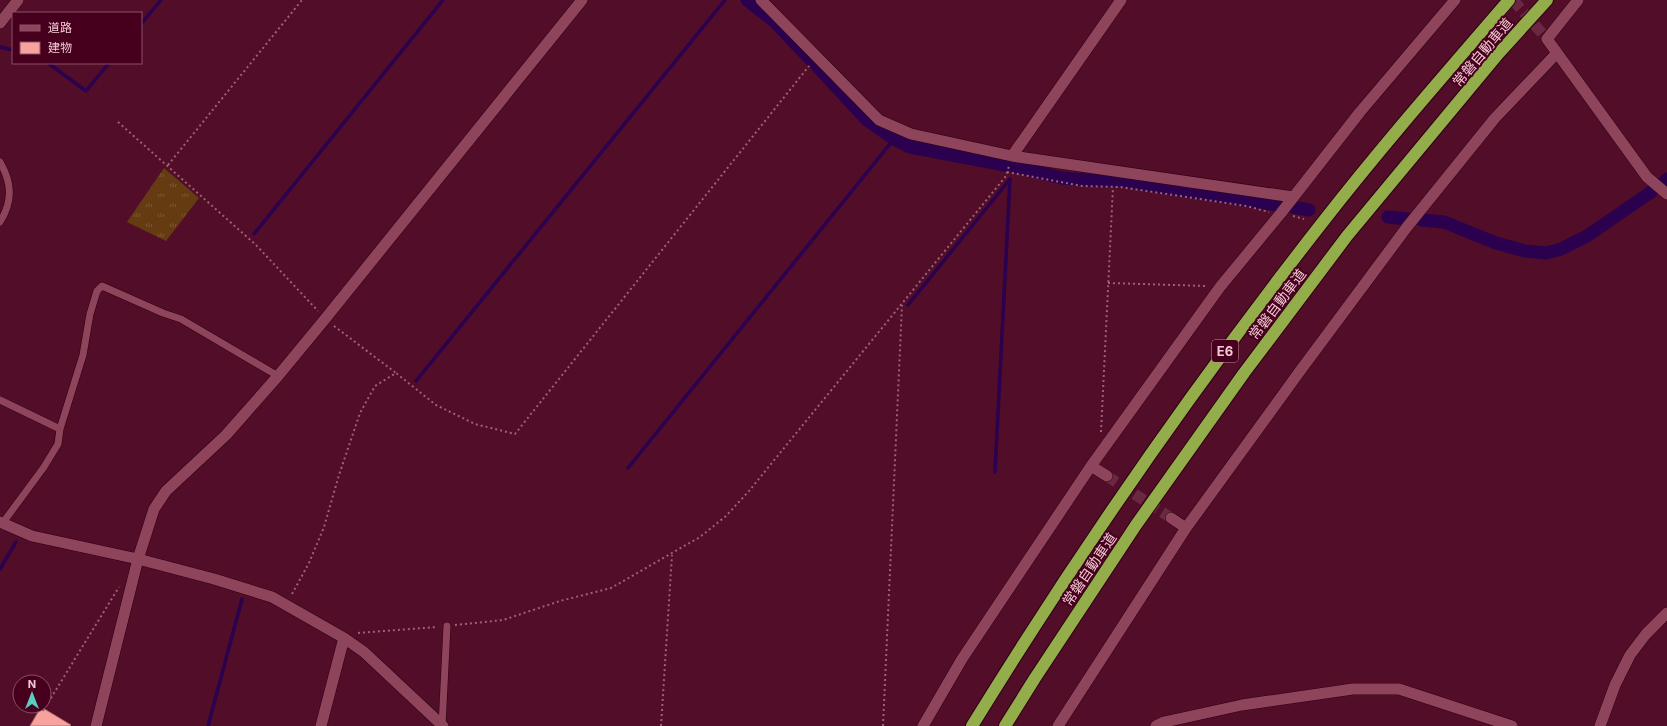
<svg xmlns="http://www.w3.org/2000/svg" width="1667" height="726" viewBox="0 0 1667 726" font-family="Inter,'Noto Sans JP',sans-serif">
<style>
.grass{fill:url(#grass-tufts)}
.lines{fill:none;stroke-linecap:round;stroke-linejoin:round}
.stream{stroke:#2b004e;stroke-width:3.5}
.canal{stroke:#2b004e;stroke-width:13}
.building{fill:#f8a29e;stroke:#ae716f}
.minor-tunnel{stroke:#6a2942;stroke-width:11;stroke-dasharray:11 5.5;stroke-linecap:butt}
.service-casing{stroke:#2f0011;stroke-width:8}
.minor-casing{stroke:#2f0011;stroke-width:12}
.motorway-casing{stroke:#2f0011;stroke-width:14}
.path{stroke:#9c6376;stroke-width:2;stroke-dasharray:2 3;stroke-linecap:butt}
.service{stroke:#8e455b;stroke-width:7}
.minor{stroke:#8e455b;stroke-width:11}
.motorway{stroke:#92ad49;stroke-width:12}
.labels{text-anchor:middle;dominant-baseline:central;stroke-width:4;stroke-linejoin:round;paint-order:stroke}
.shield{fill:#46001e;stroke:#c08d9d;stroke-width:1}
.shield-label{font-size:13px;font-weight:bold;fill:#f5c9d3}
.street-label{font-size:14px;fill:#f5c9d3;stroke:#46001e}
</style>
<defs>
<pattern id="grass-tufts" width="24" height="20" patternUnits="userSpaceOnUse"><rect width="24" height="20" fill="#653c12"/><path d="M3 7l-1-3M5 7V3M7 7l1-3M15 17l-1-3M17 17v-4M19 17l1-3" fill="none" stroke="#7c5734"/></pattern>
</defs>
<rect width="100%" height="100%" fill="#520d28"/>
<path class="grass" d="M 164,168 L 199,198 L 166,241 L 127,222 Z"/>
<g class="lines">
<path class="stream" d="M 141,24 L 161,0
M 0,47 L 13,50
M 48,63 L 86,91 L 109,63
M 254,234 L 443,0
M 908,305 L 1010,179
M 416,381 L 725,0
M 628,468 L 894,139
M 995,472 L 1010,179
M 0,569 L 16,542
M 208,726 L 242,599"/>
<path class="canal" d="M 747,0 L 775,22 L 810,59
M 817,66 L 867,120 L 894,139 L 910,147 L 1005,165
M 1013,166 L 1062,178 L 1087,180 L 1123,181 L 1277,205
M 1664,182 L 1667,179
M 1293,207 L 1309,210
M 1388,217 L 1408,219
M 1422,220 L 1444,222 L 1496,243 L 1525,251 L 1546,253 L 1561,249 L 1587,236 L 1651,192"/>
</g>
<path class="building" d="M 41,707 L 71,725 L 70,726 L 30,726 Z"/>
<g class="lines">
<path class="minor-tunnel" d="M 1513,0 L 1547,39
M 1107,476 L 1171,518"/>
<g class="service-casing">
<path id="service" d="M 0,162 C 12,183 13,201 0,222
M 0,400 L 60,429
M 2,524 L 44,467 L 58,444 L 60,429 L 83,355 L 90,314 L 97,291 L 102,286 L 163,313 L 181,319 L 278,376
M 442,726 L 447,626"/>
</g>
<g class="minor-casing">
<path id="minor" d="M 761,0 L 879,120 L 911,134 L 1012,156 L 1293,197
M 1578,0 L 1547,39 L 1647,177 L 1667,194
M 0,23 L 18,0
M 1012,156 L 1121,0
M 1091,466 L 1107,476
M 1171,518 L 1186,528
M 0,522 L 32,536 L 138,559 L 214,579 L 272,597 L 344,638 L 364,652 L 443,726
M 96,726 L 138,559 L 154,509 L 166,491 L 226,435 L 278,376 L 325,319 L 582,0
M 321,726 L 344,638
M 923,726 L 962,659 L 1091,466 L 1220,287 L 1281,213 L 1360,112 L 1455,0
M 1058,726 L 1186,528 L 1300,371 L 1407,227 L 1495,118 L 1557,53
M 1156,726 L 1164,722 L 1242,705 L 1353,689 L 1399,689 L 1512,726
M 1600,726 L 1615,685 L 1630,655 L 1646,634 L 1667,613"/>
</g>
<g class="motorway-casing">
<path id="motorway" d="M 972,726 C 1079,552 1196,384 1322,223 C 1382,146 1446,73 1509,0
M 1005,726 L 1035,678 L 1136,525 L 1244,373 L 1347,236 L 1499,53 L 1547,0"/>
</g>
<path class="path" d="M 118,122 L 256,245 L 318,311
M 168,165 L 302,0
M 1007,172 L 1082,186 L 1120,187 L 1246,206 L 1269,212
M 1293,216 L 1304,219
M 1108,283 L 1207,286
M 334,326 L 396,373
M 1101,432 L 1113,187
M 292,594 L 309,563 L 324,527 L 339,475 L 360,413 L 375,386 L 396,373 L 436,405 L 475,424 L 515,434 L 809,66
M 455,625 L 503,620 L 560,601 L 611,588 L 700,537 L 726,516 L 749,491 L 1006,176 L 1009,166
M 358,633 L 437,627
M 43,711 L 119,587
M 661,726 L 672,555
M 883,726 L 902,305"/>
<use href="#service" class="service"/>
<use href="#minor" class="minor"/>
<use href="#motorway" class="motorway"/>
</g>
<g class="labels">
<rect class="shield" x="1212" y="340" width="26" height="22" rx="3"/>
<g class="shield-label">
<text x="1225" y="351">E6</text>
</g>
<g class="street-label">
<text transform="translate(1482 52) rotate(-50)">常磐自動車道</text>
<text transform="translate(1277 304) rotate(-53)">常磐自動車道</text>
<text transform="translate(1089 569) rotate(-56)">常磐自動車道</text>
</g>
</g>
<rect x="12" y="12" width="130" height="52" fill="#46001e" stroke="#8c5066"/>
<rect x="20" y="25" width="20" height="6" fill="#8e455b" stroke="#8c5066"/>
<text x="48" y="32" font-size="12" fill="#f5c9d3">道路</text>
<rect x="20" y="42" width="20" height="12" fill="#f8a29e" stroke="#8c5066"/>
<text x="48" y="52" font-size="12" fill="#f5c9d3">建物</text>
<g transform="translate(32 694)"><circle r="19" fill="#46001e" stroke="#8c5066"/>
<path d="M0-3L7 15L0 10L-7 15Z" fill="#5acebd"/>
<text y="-6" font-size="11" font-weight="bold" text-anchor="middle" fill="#f5c9d3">N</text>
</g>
</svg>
